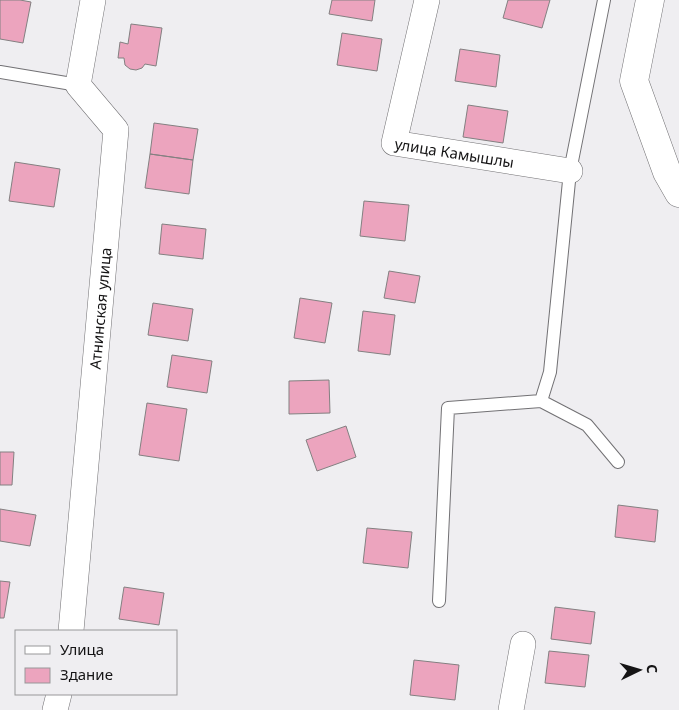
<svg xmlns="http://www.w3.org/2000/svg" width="679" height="710" viewBox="0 0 679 710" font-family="'Noto Sans',sans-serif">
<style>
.building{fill:#eca4be;stroke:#838081}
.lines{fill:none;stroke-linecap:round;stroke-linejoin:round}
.service-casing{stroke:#727174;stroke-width:14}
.minor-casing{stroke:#727174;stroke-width:26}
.tertiary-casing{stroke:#727174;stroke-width:29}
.service{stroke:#fff;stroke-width:12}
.minor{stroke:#fff;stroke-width:25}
.tertiary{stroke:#fff;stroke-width:28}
.labels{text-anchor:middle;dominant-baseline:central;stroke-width:5;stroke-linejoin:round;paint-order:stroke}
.street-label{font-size:15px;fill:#151415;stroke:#efeef1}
</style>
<rect width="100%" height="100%" fill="#efeef1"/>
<path class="building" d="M 0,0 L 20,0 L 31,2 L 23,43 L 0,39 Z
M 332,0 L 375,0 L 372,21 L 329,14 Z
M 508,0 L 550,0 L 542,28 L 503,18 Z
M 131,24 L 162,28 L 156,66 L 145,64 L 142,68 L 136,70 L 130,69 L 125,65 L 124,58 L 118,58 L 120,42 L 128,44 Z
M 342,33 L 382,39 L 377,71 L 337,65 Z
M 460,49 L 500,55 L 496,87 L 455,81 Z
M 468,105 L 508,111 L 503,143 L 463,137 Z
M 154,123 L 198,129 L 193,160 L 150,154 Z
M 150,154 L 193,160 L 189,194 L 145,188 Z
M 15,162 L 60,169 L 54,207 L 9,201 Z
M 364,201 L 409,205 L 405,241 L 360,236 Z
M 162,224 L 206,229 L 203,259 L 159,254 Z
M 389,271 L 420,276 L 415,303 L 384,298 Z
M 300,298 L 332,303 L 325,343 L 294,338 Z
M 153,303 L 193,309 L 188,341 L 148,335 Z
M 363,311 L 395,315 L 390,355 L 358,351 Z
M 172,355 L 212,361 L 207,393 L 167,387 Z
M 329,380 L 330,413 L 289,414 L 289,381 Z
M 147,403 L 187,409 L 179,461 L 139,455 Z
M 346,426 L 356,457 L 317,471 L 306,440 Z
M 0,452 L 14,452 L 12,485 L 0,485 Z
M 618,505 L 658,510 L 655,542 L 615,537 Z
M 0,509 L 36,515 L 30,546 L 0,541 Z
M 367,528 L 412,532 L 408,568 L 363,563 Z
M 0,581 L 10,582 L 4,618 L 0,618 Z
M 124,587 L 164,593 L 159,625 L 119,619 Z
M 555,607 L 595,612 L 591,644 L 551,639 Z
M 549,651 L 589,655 L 585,687 L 545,683 Z
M 414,660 L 459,665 L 455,700 L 410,695 Z"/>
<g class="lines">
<g class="service-casing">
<path id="service" d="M 0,72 L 78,85
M 541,401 L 587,425 L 618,462
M 439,601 L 448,408 L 541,401 L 550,372 L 570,171 L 604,0"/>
</g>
<g class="minor-casing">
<g id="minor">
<path id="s1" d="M 427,0 L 394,143 L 570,171"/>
<path id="s2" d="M 71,631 L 116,130 L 78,85 L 93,0"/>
<path d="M 55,710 L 59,694"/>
<path d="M 511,710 L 523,644"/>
</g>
</g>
<g class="tertiary-casing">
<path id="tertiary" d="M 650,0 L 634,81 L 667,172 L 679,193"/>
</g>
<use href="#service" class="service"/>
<use href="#minor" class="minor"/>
<use href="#tertiary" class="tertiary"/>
</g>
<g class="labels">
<g class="street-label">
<text stroke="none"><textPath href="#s1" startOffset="208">улица Камышлы</textPath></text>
<text stroke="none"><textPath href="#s2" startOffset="324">Атнинская улица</textPath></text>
</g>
</g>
<rect x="15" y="630" width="162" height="65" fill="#efeef1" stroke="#989799"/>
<rect x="25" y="646" width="25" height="8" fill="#ffffff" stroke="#989799"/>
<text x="60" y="655" font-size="15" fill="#151415">Улица</text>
<rect x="25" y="668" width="25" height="15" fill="#eca4be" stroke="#989799"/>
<text x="60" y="680" font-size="15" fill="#151415">Здание</text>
<g transform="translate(639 670) rotate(85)" stroke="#efeef1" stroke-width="4" paint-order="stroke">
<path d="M0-4L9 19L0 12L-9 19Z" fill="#151415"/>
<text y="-8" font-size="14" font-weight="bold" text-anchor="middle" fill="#151415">С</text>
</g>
</svg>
